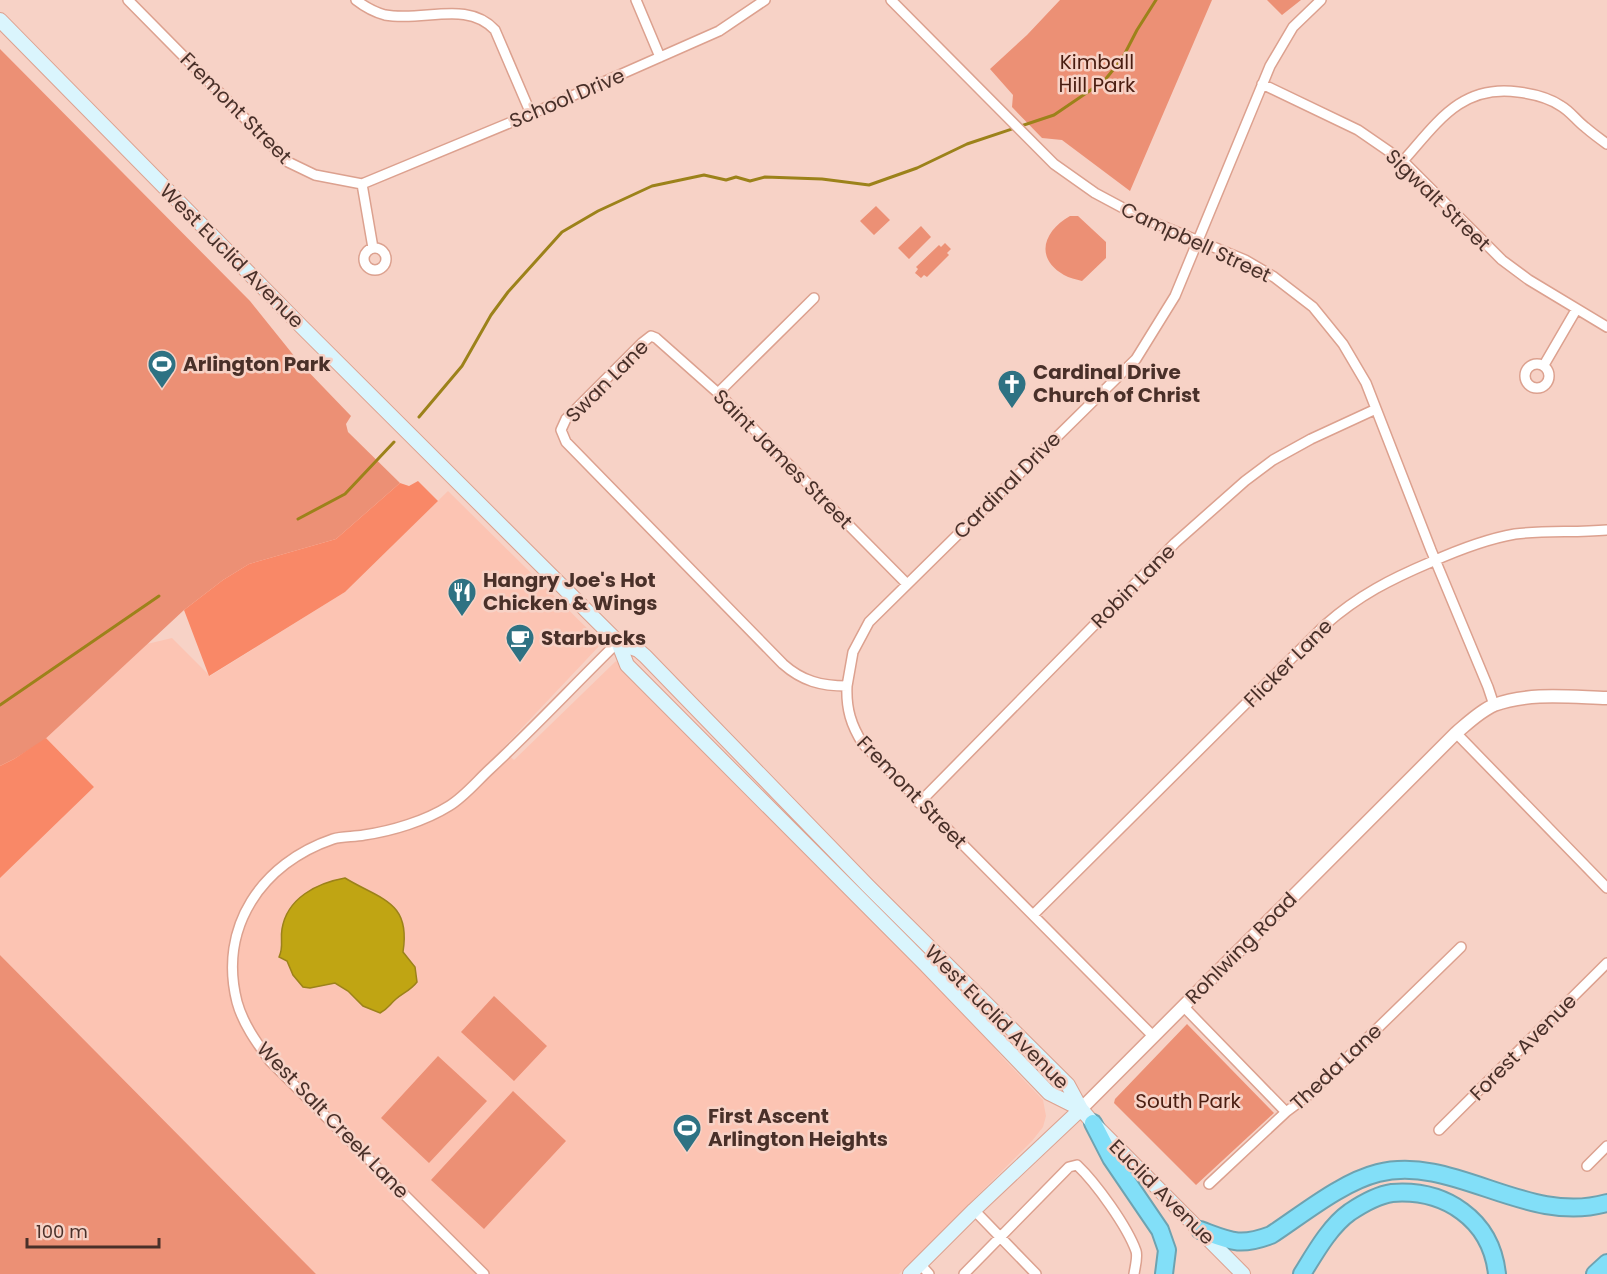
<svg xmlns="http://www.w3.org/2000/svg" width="1607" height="1274" viewBox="0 0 1607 1274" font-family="Poppins,sans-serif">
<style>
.built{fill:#fcc4b3}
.green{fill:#ec9075}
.forest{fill:#f98867}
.water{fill:#c0a513;stroke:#9c821a;stroke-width:1.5}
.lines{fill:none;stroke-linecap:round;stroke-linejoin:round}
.stream{stroke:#9c821a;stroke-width:3}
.minor-casing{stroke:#dca18f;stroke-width:12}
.tertiary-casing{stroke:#dca18f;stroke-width:15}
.secondary-casing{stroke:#dca18f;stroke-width:16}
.motorway-casing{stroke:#6ea2b0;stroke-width:20}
.minor{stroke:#fff;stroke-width:9}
.tertiary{stroke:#fff;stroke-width:12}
.secondary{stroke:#daf5fd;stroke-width:14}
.motorway{stroke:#82dff8;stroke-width:16}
.labels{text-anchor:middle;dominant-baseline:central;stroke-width:5;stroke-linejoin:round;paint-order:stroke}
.park-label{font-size:20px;fill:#491d11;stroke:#f7d2c6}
.street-label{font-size:20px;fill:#493029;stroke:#f7d2c6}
.poi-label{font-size:20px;font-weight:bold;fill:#493029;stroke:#f7d2c6;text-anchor:start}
</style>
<rect width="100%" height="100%" fill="#f7d2c6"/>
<path class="built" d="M 448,491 L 602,643 L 502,749 L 514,760 L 616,661 L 946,990 L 1002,1057 L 1043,1100 L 1046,1116 L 1043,1127 L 1032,1141 L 899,1274 L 316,1274 L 0,955 L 0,878 L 94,787 L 46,738 L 147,644 L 172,638 L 210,676 L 345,592 Z"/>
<path class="green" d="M 1060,0 L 1212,0 L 1130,191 L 1062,140 L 1042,138 L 1012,107 L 1013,95 L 990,69 L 1027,35 Z
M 1267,0 L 1301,0 L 1282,15 Z
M 0,49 L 250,301 L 299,362 L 351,416 L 346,424 L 348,432 L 400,483 L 336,539 L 249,564 L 223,580 L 184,610 L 42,742 L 14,759 L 0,766 Z
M 876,206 L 890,220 L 874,235 L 860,221 Z
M 1070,216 L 1078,216 L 1106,242 L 1106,258 L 1082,281 C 1076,279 1069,278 1064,275 C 1033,257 1045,230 1070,216 Z
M 921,226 L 931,237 L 909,259 L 898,248 Z
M 945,243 L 951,249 L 947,253 L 949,255 L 927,277 L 924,275 L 921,278 L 915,273 L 918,269 L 916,267 L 939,245 L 941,247 Z
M 0,955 L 316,1274 L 0,1274 Z
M 494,996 L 547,1046 L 514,1081 L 461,1032 Z
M 1187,1024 L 1274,1113 L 1196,1185 L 1114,1103 L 1115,1099 Z
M 438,1056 L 487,1101 L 429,1163 L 381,1118 Z
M 513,1091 L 566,1141 L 484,1229 L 431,1180 Z"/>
<path class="forest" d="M 418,481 L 438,501 L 345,592 L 209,676 L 184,610 L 223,580 L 249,564 L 336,539 L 400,483 L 409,486 Z
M 46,738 L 94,787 L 0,878 L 0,766 L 14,759 Z"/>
<path class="water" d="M 345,878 C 381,900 411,901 403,952 L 415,967 L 417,982 C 411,990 403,993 396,999 C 389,1005 389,1008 380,1013 L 363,1006 L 348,991 L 335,983 L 310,988 L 303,987 L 293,975 L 287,961 L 279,957 C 284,947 280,940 282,929 C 287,898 317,883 345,878 Z"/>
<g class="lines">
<path class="stream" d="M 419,417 L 462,366 L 491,315 L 508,292 L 562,232 L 598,211 L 652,186 L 704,175 L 726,180 L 736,177 L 750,181 L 765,177 L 822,179 L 869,185 L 917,168 L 967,144 L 1054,115 L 1104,81 L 1122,59 L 1137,30 L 1156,0
M 298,519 L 345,494 L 394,442
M 0,705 L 159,596"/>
<g class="minor-casing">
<path id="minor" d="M 128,0 L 288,162 L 315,175 L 362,184 L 531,114 L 719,31 L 765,0
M 356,0 C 365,7 374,12 385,15 C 424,22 467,0 495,30 L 531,114
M 636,0 L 660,57
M 891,0 L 1054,164 L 1095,193 L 1138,216 L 1245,260 L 1274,277 L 1313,307 L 1343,344 L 1366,383 L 1431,550 L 1488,687 L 1494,705
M 1262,84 L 1358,130 L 1403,161 L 1502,260 L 1529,280 L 1607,327
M 1403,161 C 1437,123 1461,84 1518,92 C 1534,94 1548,97 1561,106 C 1570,111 1577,121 1585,127 C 1592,133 1600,139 1607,144
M 362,184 L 373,248
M364 259a11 11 0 1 1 22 0a11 11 0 1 1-22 0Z
M1525 376a12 12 0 1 1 24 0a12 12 0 1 1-24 0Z
M 1544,365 L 1576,310
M 718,393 L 814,298
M 907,584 L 718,393 L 656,338 L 651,336 L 642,343 L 566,419 L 561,430 L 566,442 L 783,664 C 802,681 821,686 847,686 C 846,709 851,725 863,744 L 1153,1036
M 847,686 L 853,652 L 869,622 L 1136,359 L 1175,296 L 1270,66 L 1293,27 L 1321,0
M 1456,733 L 1607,888
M 919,803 L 1175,543 L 1245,481 L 1273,460 L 1311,439 L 1376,409
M 1033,915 L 1325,625 C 1359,595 1391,579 1431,562 C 1458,550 1486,539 1515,534 C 1545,530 1576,533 1607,530
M 1183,1006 L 1286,1112
M 1439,1130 L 1607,963
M 1587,1166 L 1607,1146
M 1209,1184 L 1286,1112 L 1310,1094 L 1461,947
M 974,1210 L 1036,1274
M 920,1264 L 929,1274
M 484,1274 L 270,1061 C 257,1043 243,1024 237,1002 C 218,927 262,863 333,839 C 342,836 354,837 364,835 C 392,831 425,821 449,806 C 464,797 477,781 490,769 C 534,728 575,684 618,642
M 964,1274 L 1069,1167 L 1077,1165 C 1096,1183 1127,1226 1136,1251 C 1138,1257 1135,1267 1134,1274"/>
</g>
<g class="tertiary-casing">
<path id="tertiary" d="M 1081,1109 L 1456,733 C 1468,723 1480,711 1494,705 C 1529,692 1570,697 1607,698"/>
</g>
<g class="secondary-casing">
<path id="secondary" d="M 0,20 L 301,326 L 618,642 L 638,650 L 645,656 L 868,886 L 1068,1085 L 1081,1109 L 1093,1123 L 1243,1274
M 618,642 L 627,665 L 925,964 L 1049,1093 L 1081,1109
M 910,1274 L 974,1210 L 1081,1109"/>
</g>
<g class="motorway-casing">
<path id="motorway" d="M 1093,1123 L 1111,1158 L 1160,1230 L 1167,1250 L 1164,1274
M 1200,1230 C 1230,1241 1239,1247 1271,1235 C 1303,1214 1342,1182 1378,1173 C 1454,1154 1526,1226 1607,1203
M 1302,1274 C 1315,1253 1330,1226 1350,1212 C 1362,1204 1378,1195 1392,1193 C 1445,1189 1491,1219 1497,1274
M 1595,1274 L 1607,1263"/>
</g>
<use href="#minor" class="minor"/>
<use href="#tertiary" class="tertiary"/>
<use href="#secondary" class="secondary"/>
<use href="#motorway" class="motorway"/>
</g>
<defs>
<g id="stadium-pin" transform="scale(1.5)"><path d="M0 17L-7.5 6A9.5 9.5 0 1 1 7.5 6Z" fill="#2e7283" stroke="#f7d2c6"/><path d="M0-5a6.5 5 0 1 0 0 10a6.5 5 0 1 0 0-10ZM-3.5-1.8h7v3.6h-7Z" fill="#fff"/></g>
<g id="church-pin" transform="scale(1.5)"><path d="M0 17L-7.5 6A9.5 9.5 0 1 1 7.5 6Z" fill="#2e7283" stroke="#f7d2c6"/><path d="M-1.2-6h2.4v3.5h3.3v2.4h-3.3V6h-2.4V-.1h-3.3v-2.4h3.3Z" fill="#fff"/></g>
<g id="restaurant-pin" transform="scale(1.5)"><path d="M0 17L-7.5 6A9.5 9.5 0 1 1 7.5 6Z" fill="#2e7283" stroke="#f7d2c6"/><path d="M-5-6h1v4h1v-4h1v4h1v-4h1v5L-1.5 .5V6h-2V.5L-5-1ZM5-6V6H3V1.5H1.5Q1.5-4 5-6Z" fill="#fff"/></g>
<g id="cafe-pin" transform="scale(1.5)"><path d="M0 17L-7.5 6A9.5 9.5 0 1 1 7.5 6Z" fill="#2e7283" stroke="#f7d2c6"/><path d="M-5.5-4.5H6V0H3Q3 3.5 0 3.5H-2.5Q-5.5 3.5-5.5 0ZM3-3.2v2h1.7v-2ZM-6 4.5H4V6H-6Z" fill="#fff"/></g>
</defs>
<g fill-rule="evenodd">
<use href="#stadium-pin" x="162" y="364"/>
<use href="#church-pin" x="1012" y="384"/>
<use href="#restaurant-pin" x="462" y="592"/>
<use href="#cafe-pin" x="520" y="638"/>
<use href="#stadium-pin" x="687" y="1128"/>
</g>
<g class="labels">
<g class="park-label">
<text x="1097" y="62">Kimball<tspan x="1097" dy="23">Hill Park</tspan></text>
<text x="1188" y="1101">South Park</text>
</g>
<g class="street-label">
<text transform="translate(567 98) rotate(-23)">School Drive</text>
<text transform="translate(236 108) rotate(45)">Fremont Street</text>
<text transform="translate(1438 200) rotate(44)">Sigwalt Street</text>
<text transform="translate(1196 242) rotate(25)">Campbell Street</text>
<text transform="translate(232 256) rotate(45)">West Euclid Avenue</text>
<text transform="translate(607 381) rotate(-45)">Swan Lane</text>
<text transform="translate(783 459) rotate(45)">Saint James Street</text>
<text transform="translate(1007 485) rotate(-45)">Cardinal Drive</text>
<text transform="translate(1133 586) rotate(-45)">Robin Lane</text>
<text transform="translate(1288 663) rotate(-45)">Flicker Lane</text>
<text transform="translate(912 792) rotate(46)">Fremont Street</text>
<text transform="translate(1241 948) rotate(-45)">Rohlwing Road</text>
<text transform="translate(997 1017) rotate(45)">West Euclid Avenue</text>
<text transform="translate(1523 1047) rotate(-45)">Forest Avenue</text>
<text transform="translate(1336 1067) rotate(-43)">Theda Lane</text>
<text transform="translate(333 1120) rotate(46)">West Salt Creek Lane</text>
<text transform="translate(1162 1192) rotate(45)">Euclid Avenue</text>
</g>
<g class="poi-label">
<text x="183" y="364">Arlington Park</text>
<text x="1033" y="372">Cardinal Drive<tspan x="1033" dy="23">Church of Christ</tspan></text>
<text x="483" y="580">Hangry Joe's Hot<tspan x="483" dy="23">Chicken &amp; Wings</tspan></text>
<text x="541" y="638">Starbucks</text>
<text x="708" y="1116">First Ascent<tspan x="708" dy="23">Arlington Heights</tspan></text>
</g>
</g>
<path d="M27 1238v9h132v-9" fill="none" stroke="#493029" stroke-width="3"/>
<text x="36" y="1238" font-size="18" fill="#493029" stroke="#f7d2c6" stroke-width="4.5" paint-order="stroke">100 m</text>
</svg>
